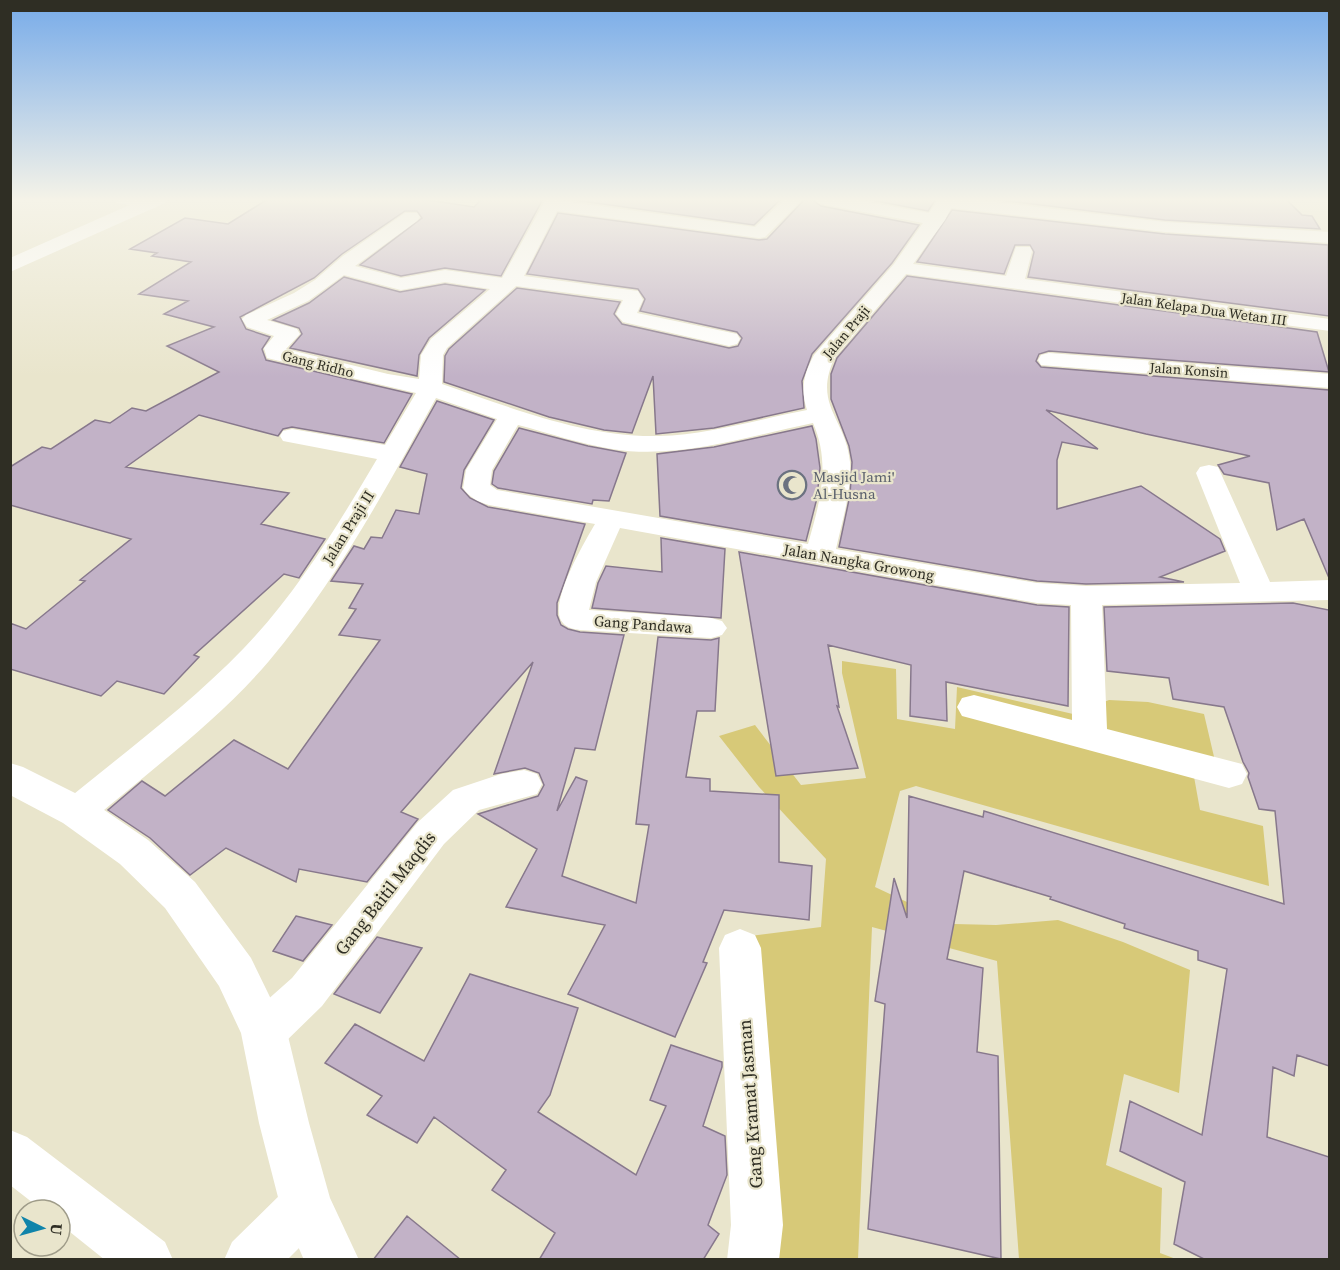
<svg xmlns="http://www.w3.org/2000/svg" width="1340" height="1270" viewBox="0 0 1340 1270" font-family="'Source Serif 4',serif">
<style>
.green{fill:#d7c978}
.building{fill:#c2b2c7;stroke:#87788c;stroke-width:1.5}
.lines{fill:none;stroke-linecap:round;stroke-linejoin:round}
.minor{fill:#fff;fill-rule:evenodd}
.tertiary{fill:#fff;fill-rule:evenodd}
.labels{text-anchor:middle;dominant-baseline:central;stroke-width:4.5;stroke-linejoin:round;paint-order:stroke}
.far-street-label{font-size:14px;fill:#2f2e24;stroke:#e9e5cc}
.worship-label{font-size:15px;fill:#5b616d;stroke:#e9e5cc;text-anchor:start}
.street-label{font-size:15px;fill:#2f2e24;stroke:#e9e5cc}
.near-street-label{font-size:18px;fill:#2f2e24;stroke:#e9e5cc}
</style>
<rect width="100%" height="100%" fill="#e9e5cc"/>
<path class="green" d="M 842,661 L 896,669 L 897,719 L 955,729 L 957,687 L 1073,714 L 1109,700 L 1148,702 L 1204,714 L 1215,761 L 1191,760 L 1200,810 L 1263,826 L 1269,886 L 916,786 L 900,791 L 875,887 L 954,924 L 996,925 L 1058,920 L 1123,942 L 1190,970 L 1179,1093 L 1124,1074 L 1106,1165 L 1162,1188 L 1160,1253 L 1176,1259 L 1019,1259 L 997,961 L 872,927 L 858,1259 L 760,1259 L 750,936 L 821,927 L 826,859 L 759,787 L 719,736 L 755,725 L 801,785 L 866,778 L 842,673 Z"/>
<path class="building" d="M 268,199 L 421,199 L 474,207 L 482,199 L 543,199 L 501,276 L 445,268 L 401,276 L 360,265 L 422,218 L 417,211 L 405,211 L 342,254 L 314,278 L 240,317 L 246,329 L 270,337 L 262,349 L 266,360 L 412,394 L 384,443 L 292,427 L 283,429 L 278,436 L 199,415 L 126,467 L 289,493 L 261,524 L 325,539 L 299,578 L 284,574 L 194,655 L 199,657 L 164,694 L 117,681 L 101,696 L 10,669 L 10,623 L 26,629 L 85,581 L 80,580 L 131,539 L 10,505 L 10,467 L 42,447 L 51,449 L 95,420 L 110,423 L 132,408 L 146,411 L 219,372 L 167,346 L 214,327 L 164,314 L 188,301 L 139,294 L 191,262 L 152,256 L 157,253 L 130,249 L 185,218 L 228,224 Z
M 567,199 L 781,199 L 754,225 Z
M 805,199 L 811,199 L 821,206 L 919,225 L 892,263 L 812,354 L 802,381 L 804,408 L 714,428 L 656,434 L 653,376 L 632,433 L 604,430 L 549,417 L 444,382 L 445,356 L 449,349 L 517,288 L 620,302 L 614,314 L 622,324 L 729,348 L 738,346 L 742,338 L 737,332 L 640,311 L 645,299 L 638,289 L 527,274 L 558,213 L 759,240 L 767,239 Z
M 866,199 L 936,199 L 928,211 Z
M 992,199 L 1286,199 L 1302,215 L 1312,216 L 1320,229 L 1165,220 Z
M 952,210 L 1165,234 L 1328,245 L 1329,316 L 1028,277 L 1034,252 L 1030,245 L 1015,245 L 1004,274 L 917,262 Z
M 907,276 L 1317,332 L 1329,372 L 1049,351 L 1039,354 L 1036,361 L 1041,367 L 1329,390 L 1329,578 L 1304,519 L 1277,530 L 1269,483 L 1224,474 L 1218,465 L 1250,456 L 1146,434 L 1046,410 L 1098,449 L 1062,442 L 1057,460 L 1057,509 L 1141,486 L 1220,539 L 1225,551 L 1160,577 L 1184,582 L 1086,584 L 1037,581 L 839,547 L 850,495 L 852,462 L 849,446 L 831,399 L 831,374 L 837,358 Z
M 344,277 L 400,292 L 445,284 L 485,290 L 429,338 L 419,355 L 417,376 L 290,348 L 302,334 L 299,328 L 273,320 L 309,303 Z
M 437,401 L 494,420 L 464,470 L 461,488 L 470,498 L 488,507 L 585,524 L 557,603 L 557,615 L 561,625 L 568,629 L 580,632 L 624,635 L 595,750 L 575,748 L 557,811 L 576,777 L 587,781 L 562,876 L 636,903 L 649,825 L 636,824 L 658,637 L 711,640 L 719,638 L 715,711 L 697,711 L 686,777 L 710,779 L 710,791 L 779,795 L 779,862 L 812,866 L 809,920 L 724,910 L 703,962 L 707,963 L 675,1037 L 568,994 L 605,925 L 506,907 L 537,849 L 478,814 L 538,796 L 544,785 L 539,773 L 525,768 L 494,774 L 533,662 L 401,812 L 418,819 L 367,882 L 299,869 L 296,882 L 226,848 L 190,875 L 150,838 L 108,810 L 142,781 L 165,796 L 234,740 L 288,769 L 380,640 L 339,635 L 356,609 L 349,608 L 363,584 L 331,581 L 354,546 L 364,549 L 371,537 L 382,538 L 396,510 L 419,514 L 427,474 L 400,467 Z
M 812,426 L 816,439 L 820,468 L 817,498 L 806,541 L 660,516 L 657,454 L 714,447 Z
M 519,428 L 588,446 L 626,453 L 609,501 L 593,500 L 592,504 L 498,488 L 492,484 L 494,471 Z
M 661,538 L 725,549 L 721,618 L 592,608 L 598,583 L 606,566 L 662,572 Z
M 739,552 L 1037,605 L 1069,607 L 1068,706 L 946,682 L 947,721 L 910,716 L 911,665 L 828,645 L 839,707 L 837,706 L 858,768 L 776,776 Z
M 1293,603 L 1329,610 L 1329,1066 L 1297,1055 L 1294,1076 L 1273,1067 L 1267,1137 L 1329,1157 L 1329,1260 L 1206,1260 L 1174,1244 L 1185,1182 L 1120,1151 L 1130,1101 L 1202,1135 L 1227,969 L 1198,960 L 1198,951 L 1124,928 L 1125,924 L 1050,899 L 1051,897 L 964,871 L 947,959 L 983,968 L 977,1052 L 998,1056 L 1001,1259 L 868,1229 L 885,1004 L 875,1001 L 894,878 L 907,918 L 909,796 L 983,817 L 984,811 L 1284,904 L 1275,811 L 1259,809 L 1248,777 L 1249,773 L 1243,762 L 1224,707 L 1173,699 L 1169,678 L 1107,671 L 1104,607 Z
M 296,916 L 332,925 L 303,961 L 273,951 Z
M 377,937 L 422,948 L 380,1013 L 334,994 Z
M 470,974 L 578,1008 L 550,1095 L 538,1112 L 636,1175 L 666,1106 L 650,1100 L 671,1045 L 722,1062 L 722,1067 L 703,1126 L 725,1136 L 727,1175 L 708,1225 L 719,1234 L 703,1260 L 539,1260 L 555,1233 L 492,1190 L 506,1170 L 434,1117 L 417,1143 L 367,1115 L 382,1096 L 325,1063 L 355,1024 L 424,1061 Z
M 407,1216 L 461,1260 L 373,1260 Z"/>
<g class="lines">
<path class="minor" d="M 115,199 L 151,199 L 158,204 L 155,208 L 149,209 L 117,203 Z
M 546,199 L 563,199 L 562,201 L 755,227 L 785,199 L 803,199 L 765,237 L 759,238 L 557,211 L 524,276 L 638,291 L 643,300 L 637,313 L 737,334 L 740,339 L 737,344 L 729,346 L 623,322 L 616,314 L 623,300 L 516,286 L 447,348 L 443,355 L 442,384 C 509,407 586,438 659,436 C 708,435 759,419 807,410 C 800,388 804,374 814,355 L 894,264 L 923,223 L 821,204 L 813,199 L 851,199 L 929,213 L 939,199 L 969,199 L 1165,222 L 1330,232 L 1330,243 L 1165,232 L 951,208 L 945,220 L 913,264 L 1006,276 L 1016,247 L 1030,247 L 1032,251 L 1025,279 L 1330,319 L 1330,331 L 906,274 L 835,357 C 812,405 846,418 850,462 C 852,491 842,521 836,549 L 1037,583 L 1086,586 L 1240,583 L 1196,473 L 1200,467 L 1209,465 L 1218,467 L 1270,582 L 1330,580 L 1330,600 L 1102,605 L 1107,729 L 1242,764 L 1247,774 L 1242,784 L 1229,788 L 962,716 L 957,707 L 962,698 L 974,695 L 1072,720 L 1071,605 L 1037,603 L 620,528 L 596,582 L 589,610 L 711,618 L 722,621 L 727,628 L 722,635 L 711,638 L 580,630 C 574,629 567,628 563,623 C 546,607 585,541 595,524 L 489,505 C 478,502 469,497 463,488 L 466,470 L 497,419 L 436,398 C 386,489 336,581 269,661 C 218,721 149,771 90,822 L 77,827 L 64,822 L 58,812 L 64,802 C 125,752 189,705 244,648 C 297,593 338,525 377,459 L 283,441 L 280,436 L 283,431 L 292,429 L 385,445 L 416,393 L 267,358 L 264,348 L 274,336 L 247,327 L 242,319 L 246,315 L 294,293 L 315,280 L 343,256 L 405,213 L 417,213 L 420,217 L 417,221 L 355,266 L 401,278 L 445,270 L 502,278 ZM 344,275 L 401,290 L 445,282 L 490,289 L 431,339 L 421,355 L 419,379 L 388,374 L 286,349 L 300,334 L 297,329 L 267,320 L 308,301 ZM 813,423 C 831,464 820,502 808,544 L 497,490 L 490,485 L 492,470 L 518,425 C 549,433 581,444 612,449 C 678,460 749,436 813,423 Z
M 1049,353 L 1330,374 L 1330,388 L 1041,365 L 1038,360 L 1041,355 Z
M 524,770 L 537,774 L 542,784 L 537,794 L 479,810 L 444,844 L 322,1006 L 280,1047 L 264,1053 L 248,1047 L 242,1032 L 248,1017 L 292,978 L 418,822 L 453,790 L 501,774 Z
M 740,929 L 755,935 L 761,948 L 783,1225 L 779,1260 L 727,1260 L 731,1225 L 719,948 L 725,935 Z
M 10,1130 L 27,1137 L 165,1242 L 173,1260 L 105,1260 L 60,1224 L 60,1210 L 42,1210 L 10,1185 Z
M 306,1180 L 324,1187 L 331,1205 L 324,1223 L 287,1260 L 224,1260 L 232,1242 L 288,1187 Z"/>
<path class="tertiary" d="M 143,199 L 168,199 L 165,203 L 10,272 L 10,258 Z
M 10,763 L 23,767 L 91,801 L 148,840 L 195,882 L 251,958 L 287,1032 L 309,1123 L 330,1198 L 359,1260 L 304,1260 L 280,1205 L 259,1123 L 241,1033 L 219,986 L 165,908 L 120,864 L 63,823 L 10,795 Z"/>
</g>
<linearGradient id="sky" x2="0" y2="1"><stop stop-color="#77abe9"/><stop offset="0.53" stop-color="#f5f3e8"/><stop offset="1" stop-color="#f5f3e8" stop-opacity="0"/></linearGradient>
<rect width="1340" height="377" fill="url(#sky)"/>
<defs>
<g id="mosque-ring" transform="scale(1.5)"><circle r="9.5" fill="#e9e5cc" stroke="#6b7280" stroke-width="1.5"/><path d="M3.5-4.9A6 6 0 1 0 3.5 4.9A5 5 0 1 1 3.5-4.9Z" fill="#6b7280"/></g>
</defs>
<g fill-rule="evenodd">
<use href="#mosque-ring" x="792" y="485"/>
</g>
<g class="labels">
<g class="far-street-label">
<text transform="translate(1204 309) rotate(8)">Jalan Kelapa Dua Wetan III</text>
<text transform="translate(846 332) rotate(-50)">Jalan Praji</text>
<text transform="translate(318 364) rotate(14)">Gang Ridho</text>
<text transform="translate(1189 370) rotate(4)">Jalan Konsin</text>
</g>
<g class="worship-label">
<text x="813" y="476">Masjid Jami'<tspan x="813" dy="17">Al-Husna</tspan></text>
</g>
<g class="street-label">
<text transform="translate(348 527) rotate(-58)">Jalan Praji II</text>
<text transform="translate(859 562) rotate(10)">Jalan Nangka Growong</text>
<text transform="translate(643 624) rotate(4)">Gang Pandawa</text>
</g>
<g class="near-street-label">
<text transform="translate(385 893) rotate(-52)">Gang Baitil Maqdis</text>
<text transform="translate(750 1104) rotate(-94)">Gang Kramat Jasman</text>
</g>
</g>
<rect width="1340" height="1270" fill="none" stroke="#2f2e24" stroke-width="24"/>
<g transform="translate(42 1228) rotate(95)"><circle r="28" fill="#e9e5cc" stroke="#9f9c89" stroke-width="1.5"/>
<path d="M0-4.5L10 22L0 15L-10 22Z" fill="#1084aa"/>
<text y="-9" font-size="16" font-weight="bold" text-anchor="middle" fill="#2f2e24">U</text>
</g>
</svg>
